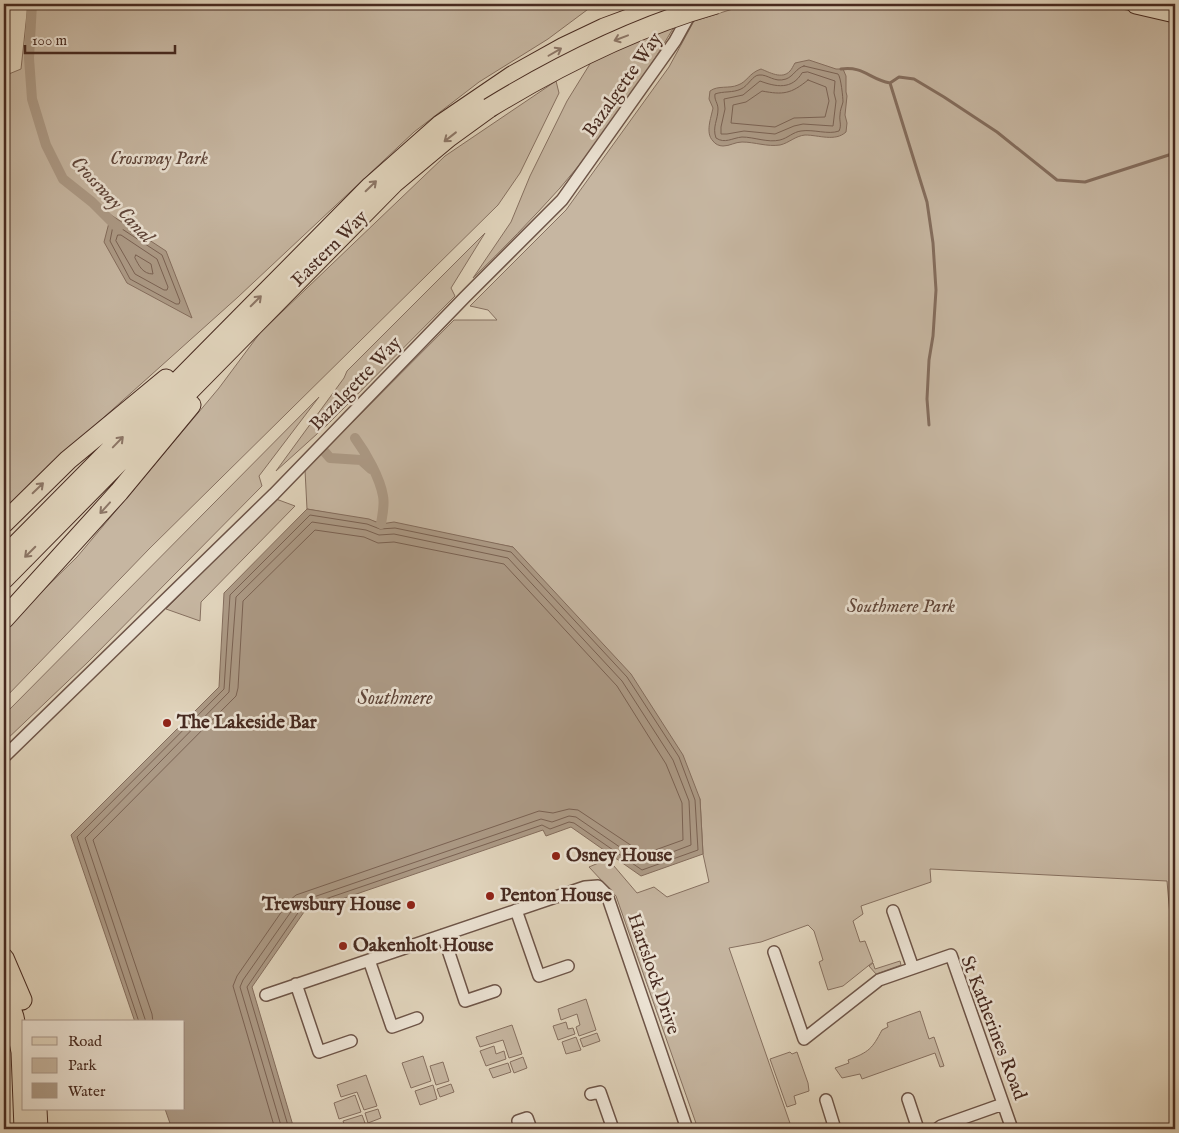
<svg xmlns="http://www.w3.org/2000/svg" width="1179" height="1133" viewBox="0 0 1179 1133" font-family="'IM FELL English',serif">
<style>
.green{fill:#c6b6a1;stroke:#867060}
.water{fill:#ac9a86;stroke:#846d5d}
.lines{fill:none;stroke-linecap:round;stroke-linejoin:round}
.shore{stroke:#7a6253;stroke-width:1}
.stream{stroke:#846d5d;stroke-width:3}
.canal{stroke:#ac9a86;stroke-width:10}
.minor-casing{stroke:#6d5447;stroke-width:14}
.primary-casing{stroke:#472a20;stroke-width:21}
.minor{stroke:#ebe2d3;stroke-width:11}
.primary{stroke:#e0d3bb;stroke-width:19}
.primary-bridge-casing{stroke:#472a20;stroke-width:21;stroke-linecap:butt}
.primary-bridge{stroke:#e0d3bb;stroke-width:19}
.oneway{stroke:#8c7666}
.poi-dot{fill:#8f2418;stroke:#ebe2d3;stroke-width:2}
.labels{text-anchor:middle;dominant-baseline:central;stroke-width:5;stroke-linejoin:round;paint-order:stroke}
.street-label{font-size:19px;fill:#472a20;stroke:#ebe2d3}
.park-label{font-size:19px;font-style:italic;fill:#60463a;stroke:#ebe2d3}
.poi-label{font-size:19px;font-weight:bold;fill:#472a20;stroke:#ebe2d3;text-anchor:start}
.water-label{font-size:20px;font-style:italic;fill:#60463a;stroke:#ebe2d3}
</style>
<rect width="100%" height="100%" fill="#e0d3bb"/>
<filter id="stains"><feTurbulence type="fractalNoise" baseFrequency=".004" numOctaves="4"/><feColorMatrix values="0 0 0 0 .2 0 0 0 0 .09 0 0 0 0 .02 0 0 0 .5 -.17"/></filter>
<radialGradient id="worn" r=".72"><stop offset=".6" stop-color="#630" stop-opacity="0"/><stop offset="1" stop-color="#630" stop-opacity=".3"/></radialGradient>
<path class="green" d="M 28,4 L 595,4 L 548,39 L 479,82 L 414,132 L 238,297 L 54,462 L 4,511 L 4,76 L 21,69 Z
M 627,4 L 687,4 C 651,69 609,131 560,188 C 532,219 503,249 473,278 L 511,222 L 530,176 L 567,101 Z
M 749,4 L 1102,4 L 1175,22 L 1175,917 L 1170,916 L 1167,881 L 930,869 L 931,882 L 861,906 L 863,914 L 853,921 L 860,942 L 865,941 L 873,962 L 843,986 L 828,990 L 819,962 L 823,960 L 814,931 L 808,925 L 761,942 L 729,948 L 792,1129 L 698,1129 L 616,896 L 589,867 L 608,859 L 637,893 L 654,887 L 667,897 L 709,882 L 703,854 L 700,799 L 513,547 L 307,509 L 305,470 L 454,320 L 497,320 L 488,310 L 470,306 L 566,210 L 669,67 L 694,21 Z
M 556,81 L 559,93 L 520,173 L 498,205 L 149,549 L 4,699 L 4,629 L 77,557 L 219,388 L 260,333 L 445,156 Z
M 485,233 L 451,288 L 455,296 L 328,424 L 276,471 L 344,378 L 347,371 Z
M 319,397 L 259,476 L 262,486 L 88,662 L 4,742 L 4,715 Z
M 276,499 L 295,506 L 201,602 L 200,621 L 166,609 Z
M 900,961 L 901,965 L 876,974 L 869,966 L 873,963 L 875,969 Z
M 586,999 L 596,1030 L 579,1036 L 576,1027 L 580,1025 L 577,1014 L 561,1020 L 558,1009 Z
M 920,1011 L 929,1039 L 934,1037 L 944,1066 L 940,1067 L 935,1053 L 862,1079 L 860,1074 L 842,1078 L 835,1068 L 849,1063 L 848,1060 C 869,1052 872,1049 882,1030 L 888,1027 L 887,1023 Z
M 566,1022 L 568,1029 L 573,1028 L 575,1034 L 558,1040 L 553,1026 Z
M 512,1025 L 522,1054 L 509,1058 L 503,1040 L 480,1047 L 476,1037 Z
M 597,1033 L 600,1041 L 583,1047 L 580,1039 Z
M 576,1037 L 581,1050 L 566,1054 L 562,1042 Z
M 494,1046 L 496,1054 L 504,1051 L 506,1059 L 486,1066 L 480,1051 Z
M 790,1052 L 792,1054 L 797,1052 L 808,1083 L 809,1091 L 794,1096 L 796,1104 L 787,1107 L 770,1059 Z
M 423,1056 L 431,1081 L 411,1088 L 402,1063 Z
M 523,1057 L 527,1068 L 514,1073 L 510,1062 Z
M 443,1062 L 449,1081 L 436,1085 L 430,1066 Z
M 508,1063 L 511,1072 L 493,1078 L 489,1069 Z
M 366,1075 L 377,1106 L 364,1110 L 357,1092 L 341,1097 L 337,1085 Z
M 451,1084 L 454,1092 L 440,1097 L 437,1089 Z
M 433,1085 L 437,1099 L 420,1105 L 415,1091 Z
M 355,1095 L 361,1112 L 339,1119 L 334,1103 Z
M 378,1109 L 381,1118 L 368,1123 L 365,1113 Z
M 362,1115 L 365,1123 L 346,1129 L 343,1121 Z"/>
<path class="water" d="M 809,60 L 836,69 L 843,69 L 846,76 L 846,92 L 847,96 L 845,115 L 847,123 L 846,132 C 835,142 819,135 805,135 C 795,136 789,143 780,145 C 767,147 755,142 742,142 C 735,142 730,146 723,146 C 719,146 715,144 713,141 C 705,133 711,118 713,108 L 709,99 L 710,91 C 718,85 729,89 738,85 C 747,82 749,73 761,69 C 769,72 782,80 790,71 C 792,69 793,66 795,63 Z
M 111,215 L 166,251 L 192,318 L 127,283 L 104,242 Z
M 307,509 L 369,519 L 381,524 L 394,522 L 513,547 L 631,674 L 683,755 L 700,799 L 703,854 L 641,876 L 571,827 L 546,836 L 543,830 L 304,912 L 252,987 L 294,1129 L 172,1129 L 165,1109 L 184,1109 L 184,1022 L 135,1022 L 71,835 L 219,687 L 224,593 Z"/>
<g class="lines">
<path class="shore" d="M 804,66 L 838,74 C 841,77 843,98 843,102 C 842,106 840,110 840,115 C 839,121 842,125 839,131 C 828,135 814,129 801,131 C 793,132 788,138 780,140 C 768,143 754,137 742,137 C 732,138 725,144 716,138 C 712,127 718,120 718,109 C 718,103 714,100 715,94 C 723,91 733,93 741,89 C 748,86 753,75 759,75 C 768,74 774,83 786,79 C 794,76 796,68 804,66 Z
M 808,72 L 835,81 L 834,93 L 836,101 L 833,126 L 803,124 L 794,126 L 775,134 L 744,131 L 727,134 L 721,134 L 721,127 L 725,109 L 724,99 L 743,95 L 760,81 C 776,87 792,90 802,73 Z
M 808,80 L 826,87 L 829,101 L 825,117 L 794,118 L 775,127 L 731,123 L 733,105 L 746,102 L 762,91 C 783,95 791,94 808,80 Z
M 116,225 L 162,255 L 180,301 L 179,304 L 176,304 L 130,279 L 110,241 L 113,226 Z
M 118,235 L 121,235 L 157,259 L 168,287 L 167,290 L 164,290 L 135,274 L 116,241 Z
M 136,255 L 151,264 L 153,274 C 143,274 139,266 135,258 Z
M 139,1022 L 77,837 L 224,689 L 230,595 L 310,515 L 367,524 L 380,529 L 395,528 L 511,552 L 627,677 L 679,757 L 695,800 L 698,850 L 642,870 L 574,823 L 569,822 L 550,829 L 542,825 L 302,907 L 247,987 L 289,1129
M 146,1022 L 85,838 L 229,692 L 236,597 L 312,522 L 366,530 L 379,535 L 394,534 L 508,558 L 622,681 L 673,760 L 689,801 L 691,845 L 643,863 L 576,817 L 569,816 L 552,822 L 541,819 L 299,902 L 295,906 L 243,980 L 240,987 L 282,1129
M 153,1022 L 152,1014 L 93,840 L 236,696 L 238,688 L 243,601 L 315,530 L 364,537 L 378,543 L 394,542 L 504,564 L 617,686 L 666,764 L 682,803 L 683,840 L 644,854 L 578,810 L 569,809 L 553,813 L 539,811 L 296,895 L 289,901 L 237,976 L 233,986 L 275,1129"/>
<path class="stream" d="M 841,69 C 864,66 869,79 890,83 L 899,77 L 914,79 L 944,97 L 997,132 L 1057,180 L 1085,182 L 1175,153
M 890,83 L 927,202 L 933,243 L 936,290 L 933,336 L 929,360 L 927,399 L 929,425"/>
<path class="canal" d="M 32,4 L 29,58 L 32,99 L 46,145 L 63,179 L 92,202 L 118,228
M 355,438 C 366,453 380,478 383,496 C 385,505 382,516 381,524
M 324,451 L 330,458 L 361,460 L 371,469"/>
<g class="minor-casing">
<path id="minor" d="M 4,757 L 274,494 L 465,297 L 562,200 L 675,41 L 691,12
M 516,910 L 539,976 L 568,966
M 893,911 L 913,968
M 443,935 L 465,1001 L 495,991
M 774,952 L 804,1039 L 879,980 L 951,955 L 1012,1129
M 369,960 L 392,1027 L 417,1018
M 296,984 L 319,1052 L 351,1041
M 266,995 L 585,887 L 598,886 L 607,895 L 687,1129
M 591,1094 L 600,1092 L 613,1129
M 908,1099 L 918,1129
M 826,1100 L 835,1129
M 518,1121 L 527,1118 L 531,1129
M 937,1129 L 941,1126 L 1003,1104"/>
</g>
<g class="primary-casing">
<path id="primary" d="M 1136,4 L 1175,13
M 4,523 L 68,460 L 166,379
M 4,557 L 371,186 L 440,125 L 512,76 L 564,47 L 604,28 L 669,4
M 4,579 L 394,183 L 449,137 L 489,108
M 4,619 L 119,492 L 191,405
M 4,958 L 22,1000
M 4,988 L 14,1017 L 21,1052 L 24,1129
M 37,1109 L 38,1129"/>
</g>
<use href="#minor" class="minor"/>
<use href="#primary" class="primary"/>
<g class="primary-bridge-casing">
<path id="primary-bridge" d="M 489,108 C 561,64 635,27 716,4"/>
</g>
<use href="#primary-bridge" class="primary-bridge"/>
</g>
<defs><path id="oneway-shaft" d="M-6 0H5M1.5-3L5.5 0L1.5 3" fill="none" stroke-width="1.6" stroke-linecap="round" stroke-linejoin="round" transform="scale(1.25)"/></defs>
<g class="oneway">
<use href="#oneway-shaft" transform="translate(621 38) rotate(159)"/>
<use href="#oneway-shaft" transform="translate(555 52) rotate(-30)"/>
<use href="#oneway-shaft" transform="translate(450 137) rotate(142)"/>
<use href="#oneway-shaft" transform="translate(371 186) rotate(-44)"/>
<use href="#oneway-shaft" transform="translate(256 301) rotate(-45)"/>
<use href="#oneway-shaft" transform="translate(118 442) rotate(-46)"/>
<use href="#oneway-shaft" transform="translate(38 488) rotate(-44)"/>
<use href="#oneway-shaft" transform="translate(105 508) rotate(132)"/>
<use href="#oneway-shaft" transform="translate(30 552) rotate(135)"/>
</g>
<g class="poi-dot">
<circle cx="167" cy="723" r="5"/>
<circle cx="556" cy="856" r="5"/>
<circle cx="490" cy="896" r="5"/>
<circle cx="411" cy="905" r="5"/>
<circle cx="343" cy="946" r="5"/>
</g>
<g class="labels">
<g class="street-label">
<text transform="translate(623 85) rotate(-55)">Bazalgette Way</text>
<text transform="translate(330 249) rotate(-45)">Eastern Way</text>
<text transform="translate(356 384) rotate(-46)">Bazalgette Way</text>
<text transform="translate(653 974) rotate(71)">Hartslock Drive</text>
<text transform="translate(993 1028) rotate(69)">St Katherines Road</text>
</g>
<g class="park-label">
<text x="159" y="159">Crossway Park</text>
<text x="901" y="607">Southmere Park</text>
</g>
<g class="poi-label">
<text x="177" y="723">The Lakeside Bar</text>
<text x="566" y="856">Osney House</text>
<text x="500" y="896">Penton House</text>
<text x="401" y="905" text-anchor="end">Trewsbury House</text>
<text x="353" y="946">Oakenholt House</text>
</g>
<g class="water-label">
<text transform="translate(112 200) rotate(47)">Crossway Canal</text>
<text x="395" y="698">Southmere</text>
</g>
</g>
<rect width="1179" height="1133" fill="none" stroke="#e0d3bb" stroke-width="20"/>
<rect x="5" y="5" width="1169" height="1123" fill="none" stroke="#472a20" stroke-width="2.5"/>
<rect x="10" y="10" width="1159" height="1113" fill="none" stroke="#472a20"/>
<rect x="22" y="1020" width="162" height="90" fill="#ebe2d3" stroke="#a9988b"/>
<rect x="32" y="1037" width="25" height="8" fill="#e0d3bb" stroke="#a9988b"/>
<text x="68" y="1046" font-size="15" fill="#472a20">Road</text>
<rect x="32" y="1058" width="25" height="15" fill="#c6b6a1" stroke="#a9988b"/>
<text x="68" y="1070" font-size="15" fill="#472a20">Park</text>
<rect x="32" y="1083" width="25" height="15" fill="#ac9a86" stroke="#a9988b"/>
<text x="68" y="1096" font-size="15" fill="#472a20">Water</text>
<path d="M25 45v8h150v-8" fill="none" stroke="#472a20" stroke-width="2.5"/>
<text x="32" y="45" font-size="15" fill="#472a20" stroke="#ebe2d3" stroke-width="4" paint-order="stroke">100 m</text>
<rect width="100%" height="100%" filter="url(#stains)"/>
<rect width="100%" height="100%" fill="url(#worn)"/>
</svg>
